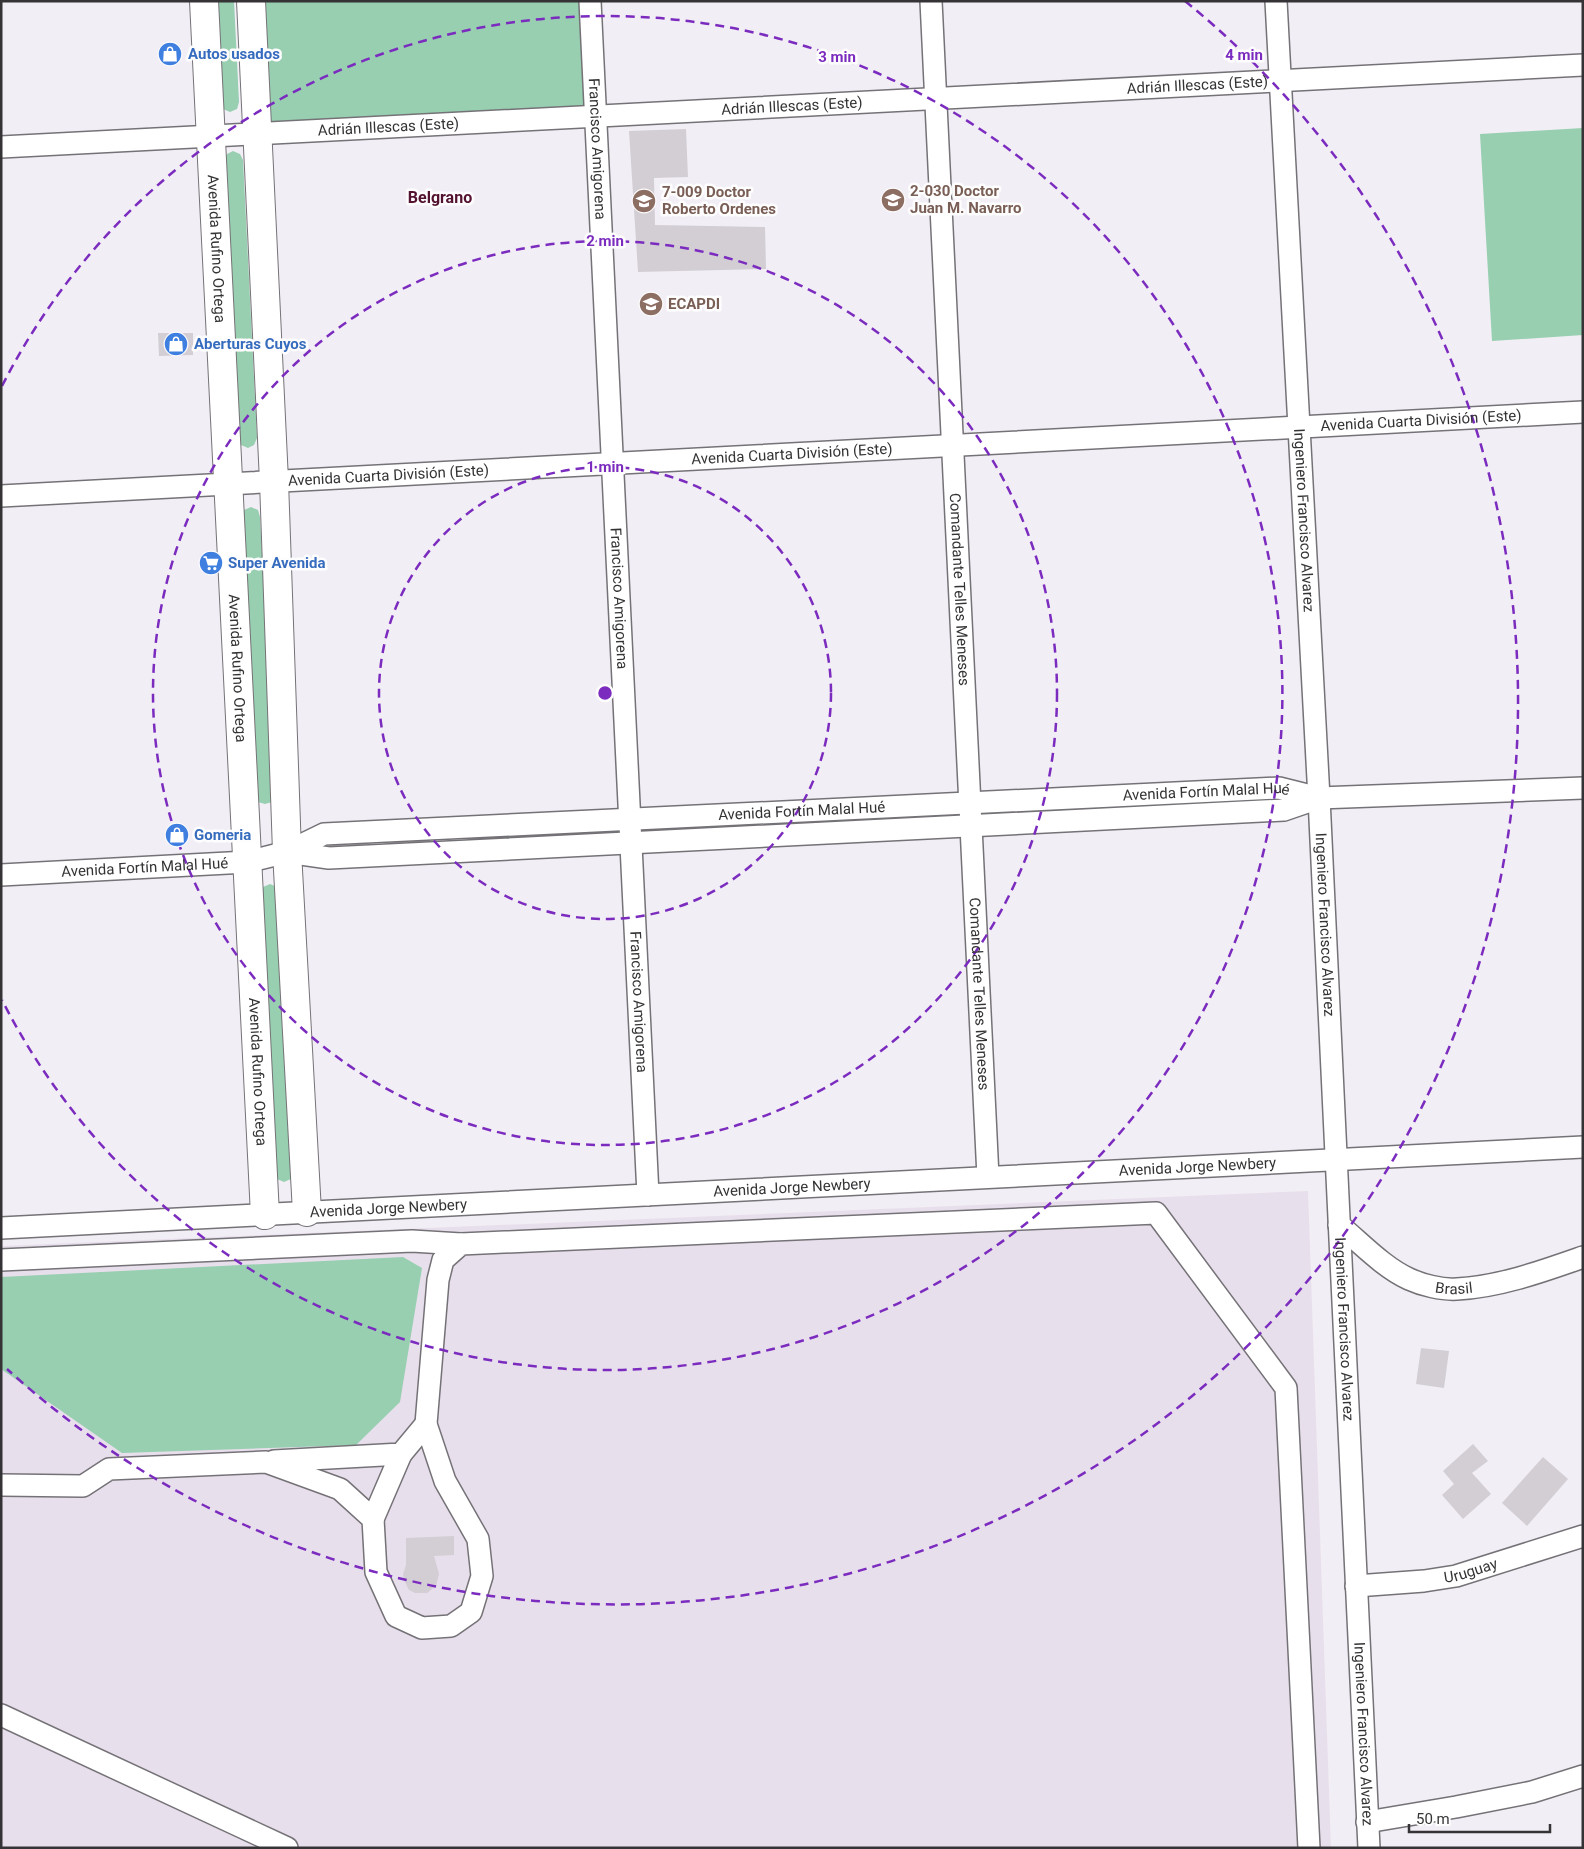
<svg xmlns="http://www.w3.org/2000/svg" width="1584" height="1849" viewBox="0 0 1584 1849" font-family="Roboto,sans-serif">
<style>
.built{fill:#e8dfec}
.green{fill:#97cfb0}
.building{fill:#d2ced4}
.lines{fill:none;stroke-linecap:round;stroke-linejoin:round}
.minor-casing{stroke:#757277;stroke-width:24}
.major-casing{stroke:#757277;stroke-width:30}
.minor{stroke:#fff;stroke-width:21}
.major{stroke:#fff;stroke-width:28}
.ring{fill:none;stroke:#7b2cbf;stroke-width:2.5;stroke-dasharray:9 6}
.labels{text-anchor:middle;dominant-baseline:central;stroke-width:5;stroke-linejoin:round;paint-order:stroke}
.shop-label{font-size:15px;font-weight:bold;fill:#366cbe;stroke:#fefdfe;text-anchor:start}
.street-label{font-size:15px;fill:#353336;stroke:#fefdfe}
.education-label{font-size:15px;font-weight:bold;fill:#785e54;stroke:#fefdfe;text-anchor:start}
.neighbourhood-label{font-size:16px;font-weight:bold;fill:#53122f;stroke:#fefdfe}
.centre{fill:#7b2cbf;stroke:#fefdfe;stroke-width:2.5}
.ring-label{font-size:15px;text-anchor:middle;font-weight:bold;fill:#7b2cbf;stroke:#fefdfe;stroke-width:5;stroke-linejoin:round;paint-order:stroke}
</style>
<rect width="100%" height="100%" fill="#f2eef5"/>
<path class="built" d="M 1308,1191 L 1331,1848 L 1,1848 L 1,1246 Z"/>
<path class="green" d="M 215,1 L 234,1 L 239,102 L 237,109 L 230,112 L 223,109 Z
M 251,1 L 590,1 L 596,116 L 258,135 Z
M 1583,128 L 1583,335 L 1492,341 L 1480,134 Z
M 233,151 L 240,154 L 243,160 L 257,438 L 254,445 L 248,448 L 241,445 L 238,438 L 224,161 L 227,154 Z
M 251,507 L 258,510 L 260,517 L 275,795 L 272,802 L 265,804 L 258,802 L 255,795 L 241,517 L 244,510 Z
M 270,884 L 277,887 L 294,1172 L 291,1179 L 284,1182 L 277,1179 L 275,1172 L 260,894 L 263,887 Z
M 403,1257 L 422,1268 L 400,1402 L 356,1445 L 122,1453 L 1,1369 L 1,1277 Z"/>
<path class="building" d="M 686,129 L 688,177 L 654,178 L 655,225 L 765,227 L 766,269 L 638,272 L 629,131 Z
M 158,333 L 193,333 L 193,355 L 159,356 Z
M 1421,1348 L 1449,1351 L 1444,1388 L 1416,1384 Z
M 1473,1444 L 1488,1461 L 1472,1473 L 1491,1494 L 1463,1519 L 1442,1495 L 1454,1484 L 1443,1471 Z
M 1543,1457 L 1568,1479 L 1527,1526 L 1502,1503 Z
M 454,1536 L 454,1555 L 434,1556 L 439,1574 L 436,1586 L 427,1593 L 415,1593 L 409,1590 L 404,1580 L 403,1574 L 406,1565 L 406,1538 Z"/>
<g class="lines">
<g class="minor-casing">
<g id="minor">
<path id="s1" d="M 590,1 L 648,1195"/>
<path id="s2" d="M 931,1 L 988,1177"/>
<path id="s3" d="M 1276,1 L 1319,798 L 1369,1848"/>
<path id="s4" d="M 1,147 L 1583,65"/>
<path id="s5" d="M 1,496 L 1583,412"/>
<path id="s6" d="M 1319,798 L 1284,810 L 329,858 L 287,852 L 324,834 L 1279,788 L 1319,798 L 1583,788"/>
<path id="s7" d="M 1,875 L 247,862 L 287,852"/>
<path id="s8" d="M 1339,1225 C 1361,1243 1383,1267 1409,1279 C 1422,1285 1442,1290 1457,1289 C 1499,1287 1543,1271 1583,1257"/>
<path id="s9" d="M 1,1228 L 1583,1147"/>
<path d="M 1,1260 L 412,1241 L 461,1244"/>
<path d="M 274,1461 L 401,1454 L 426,1424"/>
<path d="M 1,1485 L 83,1486 L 109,1469 L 266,1462 L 340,1489 L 373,1519 L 376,1572 L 396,1616 L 422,1628 L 451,1626 L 471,1612 L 482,1576 L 478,1539 L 445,1481 L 426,1424 L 438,1280 L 443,1260 L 461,1244 L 1156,1213 L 1286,1388 L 1309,1848"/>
<path d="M 373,1519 L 401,1454"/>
<path id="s10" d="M 1356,1586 L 1424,1581 L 1456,1576 L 1583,1536"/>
<path d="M 1,1715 L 287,1848"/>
<path d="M 1367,1822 L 1456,1807 L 1532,1792 L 1583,1776"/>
</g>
</g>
<g class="major-casing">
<g id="major">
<path id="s11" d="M 204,1 L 265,1215"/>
<path d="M 251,1 L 274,481 L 287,852 L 307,1212"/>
</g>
</g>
<use href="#minor" class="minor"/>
<use href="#major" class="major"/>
</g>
<g class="ring">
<circle cx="605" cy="693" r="226"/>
<circle cx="605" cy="693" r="452"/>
<path d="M2 386A677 677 0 1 1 2 1000"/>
<path d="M1185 1A903 903 0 1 1 7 1369"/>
</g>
<defs>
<g id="shop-disc" transform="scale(1.25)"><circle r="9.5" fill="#3f7fe0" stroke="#fefdfe"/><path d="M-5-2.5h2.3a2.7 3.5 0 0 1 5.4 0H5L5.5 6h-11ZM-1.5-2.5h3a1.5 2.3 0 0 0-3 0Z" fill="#fff"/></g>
<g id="school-disc" transform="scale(1.25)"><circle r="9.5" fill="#8d6e63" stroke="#fefdfe"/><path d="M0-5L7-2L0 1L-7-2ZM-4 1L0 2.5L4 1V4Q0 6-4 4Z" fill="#fff"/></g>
<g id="supermarket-disc" transform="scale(1.25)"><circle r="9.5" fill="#3f7fe0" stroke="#fefdfe"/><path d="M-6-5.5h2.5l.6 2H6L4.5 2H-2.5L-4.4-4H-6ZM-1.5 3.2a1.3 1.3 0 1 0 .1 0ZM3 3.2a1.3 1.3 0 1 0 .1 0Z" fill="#fff"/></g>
</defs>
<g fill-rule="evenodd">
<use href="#shop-disc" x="170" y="54"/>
<use href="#school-disc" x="893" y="200"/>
<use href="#school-disc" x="644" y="201"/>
<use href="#school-disc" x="651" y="304"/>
<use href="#shop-disc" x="176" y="344"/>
<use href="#supermarket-disc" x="211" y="563"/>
<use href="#shop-disc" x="177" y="835"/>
</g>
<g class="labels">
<g class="shop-label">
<text x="188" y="54">Autos usados</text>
<text x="194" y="344">Aberturas Cuyos</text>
<text x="228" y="563">Super Avenida</text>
<text x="194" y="835">Gomeria</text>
</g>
<g class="street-label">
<text stroke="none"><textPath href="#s4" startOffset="1198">Adrián Illescas (Este)</textPath></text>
<text stroke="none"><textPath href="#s4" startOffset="792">Adrián Illescas (Este)</textPath></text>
<text stroke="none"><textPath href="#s4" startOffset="388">Adrián Illescas (Este)</textPath></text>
<text stroke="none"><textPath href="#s1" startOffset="148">Francisco Amigorena</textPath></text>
<text stroke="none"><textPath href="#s11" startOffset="248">Avenida Rufino Ortega</textPath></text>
<text stroke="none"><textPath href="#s5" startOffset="1422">Avenida Cuarta División (Este)</textPath></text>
<text stroke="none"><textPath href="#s5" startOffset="792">Avenida Cuarta División (Este)</textPath></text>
<text stroke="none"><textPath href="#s5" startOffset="388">Avenida Cuarta División (Este)</textPath></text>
<text stroke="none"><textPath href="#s3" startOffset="520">Ingeniero Francisco Alvarez</textPath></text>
<text stroke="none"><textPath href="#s2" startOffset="589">Comandante Telles Meneses</textPath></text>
<text stroke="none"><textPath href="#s1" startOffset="598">Francisco Amigorena</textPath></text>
<text stroke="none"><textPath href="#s11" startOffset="668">Avenida Rufino Ortega</textPath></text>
<text stroke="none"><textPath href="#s6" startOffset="1960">Avenida Fortín Malal Hué</textPath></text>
<text stroke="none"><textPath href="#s6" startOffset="1555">Avenida Fortín Malal Hué</textPath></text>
<text stroke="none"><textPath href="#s7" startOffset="144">Avenida Fortín Malal Hué</textPath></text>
<text stroke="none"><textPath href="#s3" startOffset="925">Ingeniero Francisco Alvarez</textPath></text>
<text stroke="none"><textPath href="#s2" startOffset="994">Comandante Telles Meneses</textPath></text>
<text stroke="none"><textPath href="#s1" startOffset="1002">Francisco Amigorena</textPath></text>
<text stroke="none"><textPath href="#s11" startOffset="1072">Avenida Rufino Ortega</textPath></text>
<text stroke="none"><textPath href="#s9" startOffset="1198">Avenida Jorge Newbery</textPath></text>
<text stroke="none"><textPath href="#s9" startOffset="792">Avenida Jorge Newbery</textPath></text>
<text stroke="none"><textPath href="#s9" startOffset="388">Avenida Jorge Newbery</textPath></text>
<text stroke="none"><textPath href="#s8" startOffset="135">Brasil</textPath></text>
<text stroke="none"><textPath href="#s3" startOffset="1330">Ingeniero Francisco Alvarez</textPath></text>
<text stroke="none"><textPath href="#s10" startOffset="116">Uruguay</textPath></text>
<text stroke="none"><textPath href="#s3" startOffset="1735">Ingeniero Francisco Alvarez</textPath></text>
</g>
<g class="education-label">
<text x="910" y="191">2-030 Doctor<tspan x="910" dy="17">Juan M. Navarro</tspan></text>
<text x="662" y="192">7-009 Doctor<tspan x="662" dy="17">Roberto Ordenes</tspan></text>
<text x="668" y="304">ECAPDI</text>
</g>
<g class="neighbourhood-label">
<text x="440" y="197">Belgrano</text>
</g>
</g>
<circle cx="605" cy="693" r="8" class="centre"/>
<g class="ring-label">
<text x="1244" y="60">4 min</text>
<text x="837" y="62">3 min</text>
<text x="605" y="246">2 min</text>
<text x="605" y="472">1 min</text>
</g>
<rect width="1584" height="1849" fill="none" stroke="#353336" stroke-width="5"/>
<path d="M1409 1824v8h141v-8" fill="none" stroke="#353336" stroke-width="2.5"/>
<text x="1416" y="1824" font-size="15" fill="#353336" stroke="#fefdfe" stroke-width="4" paint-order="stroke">50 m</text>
</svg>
